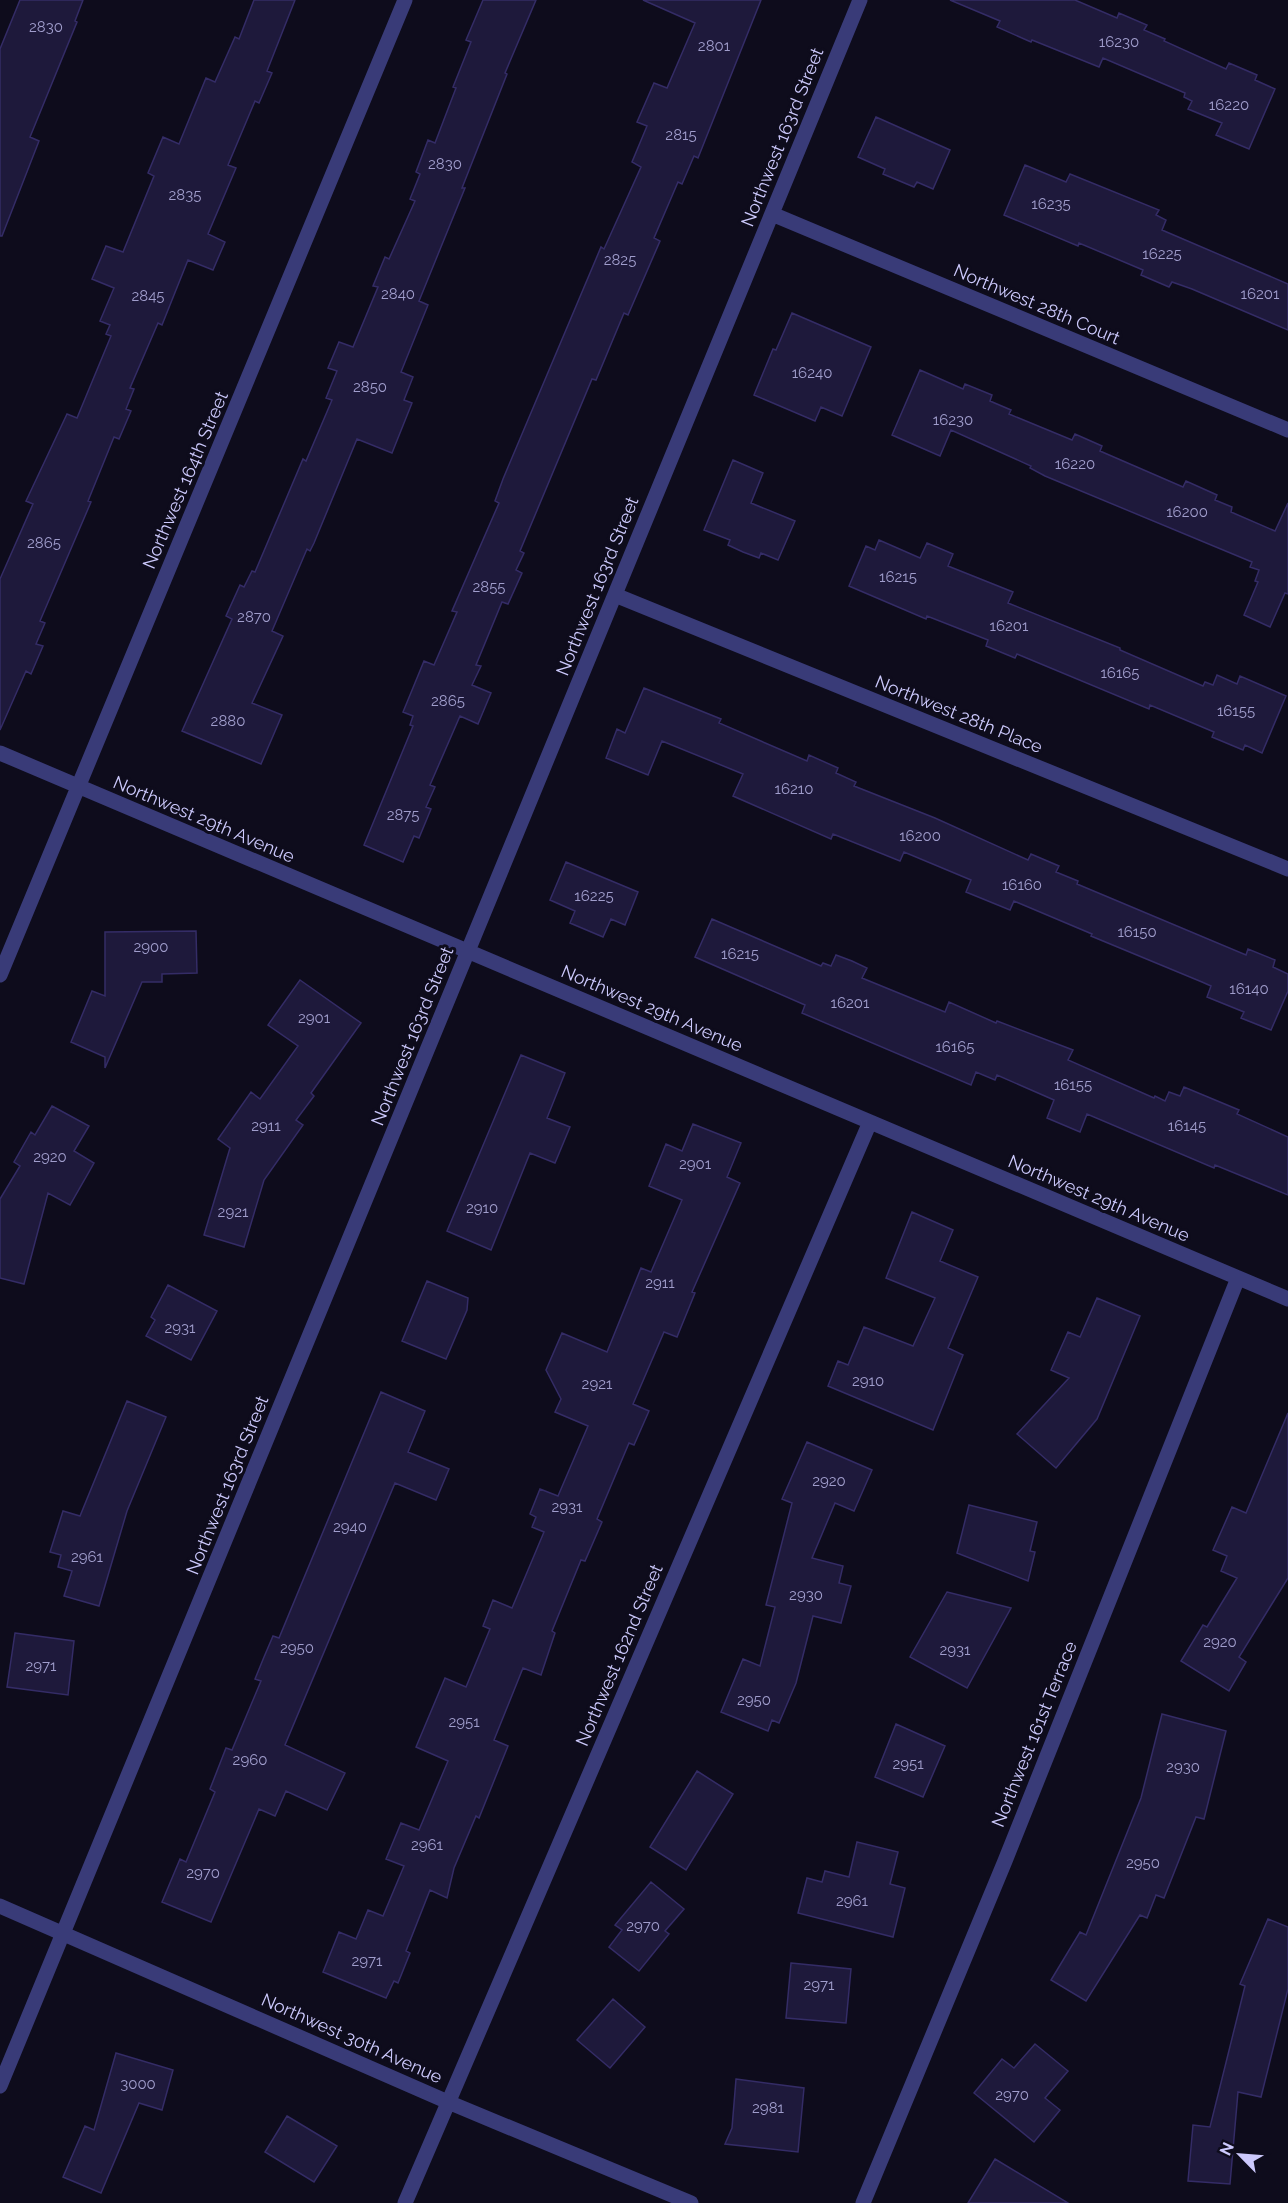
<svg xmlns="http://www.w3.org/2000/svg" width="1288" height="2203" viewBox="0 0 1288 2203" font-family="Raleway,sans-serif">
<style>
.building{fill:#1e193b;stroke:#342c66;stroke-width:1.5}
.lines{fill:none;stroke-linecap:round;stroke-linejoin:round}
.street{stroke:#393b78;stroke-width:15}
.labels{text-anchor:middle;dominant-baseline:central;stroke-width:6;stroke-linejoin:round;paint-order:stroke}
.number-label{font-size:15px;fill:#a09dcc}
.street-label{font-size:18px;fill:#ccc9fc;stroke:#0e0c1c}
</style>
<rect width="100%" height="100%" fill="#0e0c1c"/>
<path class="building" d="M 20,0 L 83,0 L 75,21 L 77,22 L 30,137 L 39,141 L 2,236 L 0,236 L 0,49 Z
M 254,0 L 295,0 L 267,71 L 272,73 L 259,103 L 255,101 L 228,165 L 236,168 L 208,234 L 225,242 L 213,270 L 188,260 L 162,325 L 158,323 L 130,388 L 134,389 L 126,409 L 131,411 L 119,439 L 114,437 L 88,501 L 91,502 L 40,621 L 45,623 L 36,644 L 43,646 L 31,674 L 26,671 L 0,730 L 0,579 L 33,504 L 26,501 L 67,414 L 77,418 L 111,336 L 106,334 L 110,325 L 100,321 L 114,288 L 92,279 L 106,246 L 123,252 L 154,176 L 148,173 L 163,137 L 179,144 L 206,78 L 215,82 L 235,37 L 239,39 Z
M 483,0 L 536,0 L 505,73 L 507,74 L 462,188 L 465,188 L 419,301 L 428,305 L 401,372 L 413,377 L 404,400 L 412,403 L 392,453 L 357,439 L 314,543 L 310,551 L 307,549 L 272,631 L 283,636 L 252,703 L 282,715 L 261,764 L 182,731 L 232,619 L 226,616 L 240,585 L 244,587 L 252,571 L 255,572 L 303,459 L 306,461 L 332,400 L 326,398 L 337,371 L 328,368 L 339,342 L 353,347 L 378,287 L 373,286 L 385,257 L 389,259 L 415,201 L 410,199 L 420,174 L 416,172 L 428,140 L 435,143 L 456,88 L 453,87 L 471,42 L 466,40 Z
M 643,0 L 761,0 L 698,158 L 694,156 L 682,184 L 678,182 L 654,238 L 660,241 L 628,315 L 624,313 L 596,380 L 592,379 L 520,551 L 524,553 L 516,570 L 522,573 L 508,604 L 502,602 L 476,665 L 481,666 L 472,685 L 491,693 L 478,724 L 460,716 L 430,785 L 435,787 L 426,807 L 431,809 L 419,838 L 414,836 L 403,862 L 364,845 L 413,726 L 410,725 L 413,716 L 403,712 L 424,661 L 434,665 L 457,612 L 452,611 L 499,503 L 495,501 L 503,479 L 601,247 L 604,249 L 641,167 L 632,162 L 647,126 L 637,122 L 654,83 L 667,88 L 695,23 Z
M 950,0 L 1075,0 L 1117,18 L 1119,13 L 1147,25 L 1144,30 L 1165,39 L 1164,41 L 1226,69 L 1229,63 L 1257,75 L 1255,80 L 1275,89 L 1249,149 L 1216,135 L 1222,123 L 1188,109 L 1192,101 L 1184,97 L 1185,93 L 1103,58 L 1099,67 L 1032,40 L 1031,42 L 997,27 L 1000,21 Z
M 876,117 L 950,150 L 933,189 L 917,182 L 914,187 L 883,174 L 885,169 L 858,157 Z
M 1025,165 L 1066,182 L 1070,174 L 1159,210 L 1156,215 L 1166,220 L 1162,230 L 1288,284 L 1288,330 L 1192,289 L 1172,282 L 1169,287 L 1141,275 L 1143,270 L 1079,243 L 1078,246 L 1004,215 Z
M 792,313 L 871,347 L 842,416 L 821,407 L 815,421 L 754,395 L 773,349 L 776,350 Z
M 920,370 L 963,389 L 965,384 L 992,395 L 990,401 L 1011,410 L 1009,414 L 1072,440 L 1075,434 L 1102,446 L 1100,451 L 1183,487 L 1186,481 L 1217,495 L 1215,500 L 1232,507 L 1231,512 L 1275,531 L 1288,503 L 1288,594 L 1285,593 L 1270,627 L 1244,615 L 1258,582 L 1255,581 L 1259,570 L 1250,567 L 1252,562 L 1045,476 L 1030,468 L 1031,466 L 951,430 L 940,456 L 892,435 Z
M 733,460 L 763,473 L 751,503 L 795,521 L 778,560 L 761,553 L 759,558 L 743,552 L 728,545 L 730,540 L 704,530 Z
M 879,540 L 920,558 L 927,543 L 953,554 L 948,566 L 1013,592 L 1008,603 L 1120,648 L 1120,650 L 1203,686 L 1205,682 L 1213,685 L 1217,675 L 1237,684 L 1240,676 L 1286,696 L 1262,753 L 1245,745 L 1243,750 L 1212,737 L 1214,732 L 1150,705 L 1149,709 L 1017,654 L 1015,658 L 986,646 L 988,640 L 927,616 L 926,619 L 849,586 L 866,546 L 875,550 Z
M 644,688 L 721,719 L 719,723 L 807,761 L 809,755 L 838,768 L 836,773 L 856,782 L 854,786 L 935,818 L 1028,860 L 1031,854 L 1059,866 L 1056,872 L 1078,881 L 1077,884 L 1246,955 L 1248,949 L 1275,960 L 1273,967 L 1288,974 L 1288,991 L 1271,1030 L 1241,1018 L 1244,1012 L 1207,997 L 1211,986 L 1202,982 L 1091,936 L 1092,934 L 1014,901 L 1010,910 L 966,892 L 971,880 L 904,852 L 900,861 L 833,834 L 831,839 L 733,796 L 743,774 L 662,741 L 648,775 L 606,758 L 617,729 L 625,733 Z
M 566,862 L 638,892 L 625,925 L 611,919 L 603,937 L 570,923 L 575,911 L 550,900 Z
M 712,919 L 821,966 L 823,963 L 831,966 L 836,955 L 852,961 L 867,968 L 862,978 L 945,1012 L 949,1002 L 996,1023 L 997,1021 L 1073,1050 L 1068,1060 L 1154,1098 L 1155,1096 L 1165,1101 L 1169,1092 L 1180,1096 L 1184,1087 L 1239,1110 L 1237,1114 L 1288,1137 L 1288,1195 L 1215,1165 L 1214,1168 L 1087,1114 L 1080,1132 L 1047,1118 L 1054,1100 L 997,1075 L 995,1080 L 976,1072 L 971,1085 L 802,1013 L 805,1005 L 695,957 Z
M 196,931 L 197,973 L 162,974 L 162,982 L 142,982 L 105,1068 L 105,1057 L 71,1042 L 92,991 L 105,996 L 105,932 Z
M 300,980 L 361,1023 L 311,1093 L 314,1096 L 296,1120 L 303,1125 L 264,1180 L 244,1247 L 204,1235 L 230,1148 L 218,1139 L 251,1092 L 260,1099 L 298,1046 L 268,1025 Z
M 521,1055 L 565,1073 L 547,1118 L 570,1127 L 555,1163 L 530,1153 L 491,1250 L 447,1231 Z
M 52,1106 L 89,1126 L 74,1151 L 94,1163 L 70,1205 L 48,1193 L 24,1284 L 0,1278 L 0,1199 L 20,1166 L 14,1162 L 31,1132 L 35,1135 Z
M 693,1124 L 741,1143 L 727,1177 L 740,1183 L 692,1292 L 695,1293 L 677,1337 L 664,1332 L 633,1404 L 649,1411 L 634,1445 L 629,1443 L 597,1519 L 602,1522 L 585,1561 L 581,1560 L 552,1631 L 555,1633 L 541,1675 L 523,1668 L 494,1740 L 508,1746 L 479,1818 L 476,1816 L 454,1868 L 447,1898 L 430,1890 L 406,1951 L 410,1953 L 398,1983 L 394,1981 L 386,1998 L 323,1972 L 339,1932 L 356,1939 L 368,1910 L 383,1916 L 404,1866 L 386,1859 L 401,1823 L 419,1830 L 448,1761 L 416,1747 L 445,1678 L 466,1687 L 490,1629 L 483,1626 L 493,1600 L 512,1608 L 544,1532 L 532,1527 L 536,1517 L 530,1514 L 540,1489 L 558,1496 L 588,1426 L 555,1412 L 561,1399 L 546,1370 L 562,1333 L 607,1352 L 641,1268 L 651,1272 L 682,1200 L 649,1186 L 666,1144 L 682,1151 Z
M 912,1212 L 953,1230 L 940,1261 L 978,1277 L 948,1348 L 963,1355 L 933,1430 L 828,1386 L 838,1361 L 848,1365 L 864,1327 L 913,1346 L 935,1298 L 886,1278 Z
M 427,1281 L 468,1298 L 467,1310 L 446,1359 L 402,1341 Z
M 168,1285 L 217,1311 L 191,1360 L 146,1336 L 155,1320 L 151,1317 Z
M 1097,1298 L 1140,1316 L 1097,1419 L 1056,1468 L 1017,1434 L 1069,1378 L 1051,1370 L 1068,1332 L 1080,1337 Z
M 381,1392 L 425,1411 L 408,1452 L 449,1469 L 436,1500 L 395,1483 L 285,1745 L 345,1773 L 327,1810 L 286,1791 L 275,1816 L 259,1809 L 211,1922 L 162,1902 L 180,1859 L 186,1862 L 215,1792 L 210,1789 L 226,1748 L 232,1750 L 261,1681 L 255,1679 L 264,1657 L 273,1636 L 279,1638 Z
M 127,1401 L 166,1417 L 127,1511 L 99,1606 L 64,1596 L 72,1571 L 58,1567 L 61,1555 L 50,1552 L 63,1511 L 80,1516 Z
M 1288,1413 L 1288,1578 L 1239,1657 L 1246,1662 L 1229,1691 L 1181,1661 L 1203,1625 L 1207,1627 L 1237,1578 L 1221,1571 L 1227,1556 L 1213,1550 L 1232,1507 L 1246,1513 Z
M 807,1442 L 872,1470 L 854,1511 L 835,1503 L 812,1558 L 843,1566 L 839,1583 L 851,1586 L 841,1623 L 813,1616 L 796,1683 L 779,1723 L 772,1720 L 768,1731 L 721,1712 L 743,1659 L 760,1666 L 775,1607 L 766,1605 L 792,1503 L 782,1499 Z
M 969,1505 L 1037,1522 L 1030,1551 L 1035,1552 L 1028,1581 L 957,1553 Z
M 947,1592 L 1011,1608 L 967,1688 L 910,1657 Z
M 15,1633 L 74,1641 L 68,1695 L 7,1687 Z
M 1162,1714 L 1226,1731 L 1204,1819 L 1196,1817 L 1164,1898 L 1156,1895 L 1147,1918 L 1140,1915 L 1086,2001 L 1051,1980 L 1080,1932 L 1086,1935 L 1141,1798 Z
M 896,1724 L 945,1746 L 923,1797 L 875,1777 Z
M 697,1771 L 733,1794 L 686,1870 L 650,1847 Z
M 857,1842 L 898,1852 L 890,1884 L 905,1888 L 893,1937 L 798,1913 L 807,1878 L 822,1882 L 825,1871 L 849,1877 Z
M 651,1882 L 684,1909 L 665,1931 L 669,1934 L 639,1971 L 609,1947 L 622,1930 L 615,1925 Z
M 1268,1919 L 1288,1927 L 1288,1989 L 1261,2097 L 1238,2092 L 1230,2184 L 1188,2181 L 1193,2125 L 1210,2127 L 1245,1986 L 1240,1984 Z
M 791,1963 L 851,1969 L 846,2023 L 786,2018 Z
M 613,1999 L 645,2027 L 610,2068 L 577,2040 Z
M 1035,2044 L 1068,2071 L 1045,2098 L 1060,2110 L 1034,2142 L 974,2093 L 1002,2059 L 1014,2068 Z
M 116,2053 L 173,2070 L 162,2110 L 139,2103 L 101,2193 L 63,2177 L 85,2126 L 94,2130 Z
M 736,2079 L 804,2088 L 798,2152 L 725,2144 L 732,2128 Z
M 287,2116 L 337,2146 L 314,2182 L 265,2152 Z
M 995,2159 L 1068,2203 L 968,2203 Z"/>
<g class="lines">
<path class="street" d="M 772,214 L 1288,430
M 615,595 L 1288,869
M 0,753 L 1288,1299
M 0,975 L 405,0
M 0,1906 L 448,2102 L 691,2203
M 0,2086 L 860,0
M 405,2203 L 870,1122
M 863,2203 L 1005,1861 L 1238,1278"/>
</g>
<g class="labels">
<g class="number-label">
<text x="46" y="27">2830</text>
<text x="1119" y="42">16230</text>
<text x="714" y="46">2801</text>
<text x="1229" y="105">16220</text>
<text x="681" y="135">2815</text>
<text x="445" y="164">2830</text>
<text x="185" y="195">2835</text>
<text x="1051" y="204">16235</text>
<text x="1162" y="254">16225</text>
<text x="620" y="260">2825</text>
<text x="398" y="294">2840</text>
<text x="1260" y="294">16201</text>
<text x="148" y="296">2845</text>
<text x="812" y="373">16240</text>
<text x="370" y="387">2850</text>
<text x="953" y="420">16230</text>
<text x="1075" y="464">16220</text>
<text x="1187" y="512">16200</text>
<text x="44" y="543">2865</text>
<text x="898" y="577">16215</text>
<text x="489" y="587">2855</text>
<text x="254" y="617">2870</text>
<text x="1009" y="626">16201</text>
<text x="1120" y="673">16165</text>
<text x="448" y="701">2865</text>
<text x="1236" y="711">16155</text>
<text x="228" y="721">2880</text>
<text x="794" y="789">16210</text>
<text x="403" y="815">2875</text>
<text x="920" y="836">16200</text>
<text x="1022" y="885">16160</text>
<text x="594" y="896">16225</text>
<text x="1137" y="932">16150</text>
<text x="151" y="947">2900</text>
<text x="740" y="954">16215</text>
<text x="1249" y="989">16140</text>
<text x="850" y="1003">16201</text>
<text x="314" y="1018">2901</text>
<text x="955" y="1047">16165</text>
<text x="1073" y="1085">16155</text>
<text x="266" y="1126">2911</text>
<text x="1187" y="1126">16145</text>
<text x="50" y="1157">2920</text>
<text x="695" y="1164">2901</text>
<text x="482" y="1208">2910</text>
<text x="233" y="1212">2921</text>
<text x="660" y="1283">2911</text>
<text x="180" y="1328">2931</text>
<text x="868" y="1381">2910</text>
<text x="597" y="1384">2921</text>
<text x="829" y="1481">2920</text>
<text x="567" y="1507">2931</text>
<text x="350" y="1527">2940</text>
<text x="87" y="1557">2961</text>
<text x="806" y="1595">2930</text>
<text x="1220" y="1642">2920</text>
<text x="297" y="1648">2950</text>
<text x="955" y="1650">2931</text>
<text x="41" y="1666">2971</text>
<text x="754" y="1700">2950</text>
<text x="464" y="1722">2951</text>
<text x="250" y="1760">2960</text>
<text x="908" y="1764">2951</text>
<text x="1183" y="1767">2930</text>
<text x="427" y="1845">2961</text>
<text x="1143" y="1863">2950</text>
<text x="203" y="1873">2970</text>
<text x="852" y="1901">2961</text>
<text x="643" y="1926">2970</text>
<text x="367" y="1961">2971</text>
<text x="819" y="1985">2971</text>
<text x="138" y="2084">3000</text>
<text x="1012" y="2095">2970</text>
<text x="768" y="2108">2981</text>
</g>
<g class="street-label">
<text transform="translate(782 137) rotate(-68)">Northwest 163rd Street</text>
<text transform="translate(1037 304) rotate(23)">Northwest 28th Court</text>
<text transform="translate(185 480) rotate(-67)">Northwest 164th Street</text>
<text transform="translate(597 586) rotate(-68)">Northwest 163rd Street</text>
<text transform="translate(959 714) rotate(22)">Northwest 28th Place</text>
<text transform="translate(204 819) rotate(23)">Northwest 29th Avenue</text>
<text transform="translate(652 1008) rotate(23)">Northwest 29th Avenue</text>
<text transform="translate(412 1036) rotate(-68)">Northwest 163rd Street</text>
<text transform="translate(1099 1198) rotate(23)">Northwest 29th Avenue</text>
<text transform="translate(227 1485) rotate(-68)">Northwest 163rd Street</text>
<text transform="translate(619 1655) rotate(-67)">Northwest 162nd Street</text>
<text transform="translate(1034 1734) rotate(-68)">Northwest 161st Terrace</text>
<text transform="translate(352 2038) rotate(24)">Northwest 30th Avenue</text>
</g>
</g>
<g transform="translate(1240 2155) rotate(295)" stroke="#0e0c1c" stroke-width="4.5" paint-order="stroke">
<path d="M0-4.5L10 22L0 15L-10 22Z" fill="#ccc9fc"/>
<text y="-9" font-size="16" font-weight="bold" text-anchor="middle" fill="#ccc9fc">N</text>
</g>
</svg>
